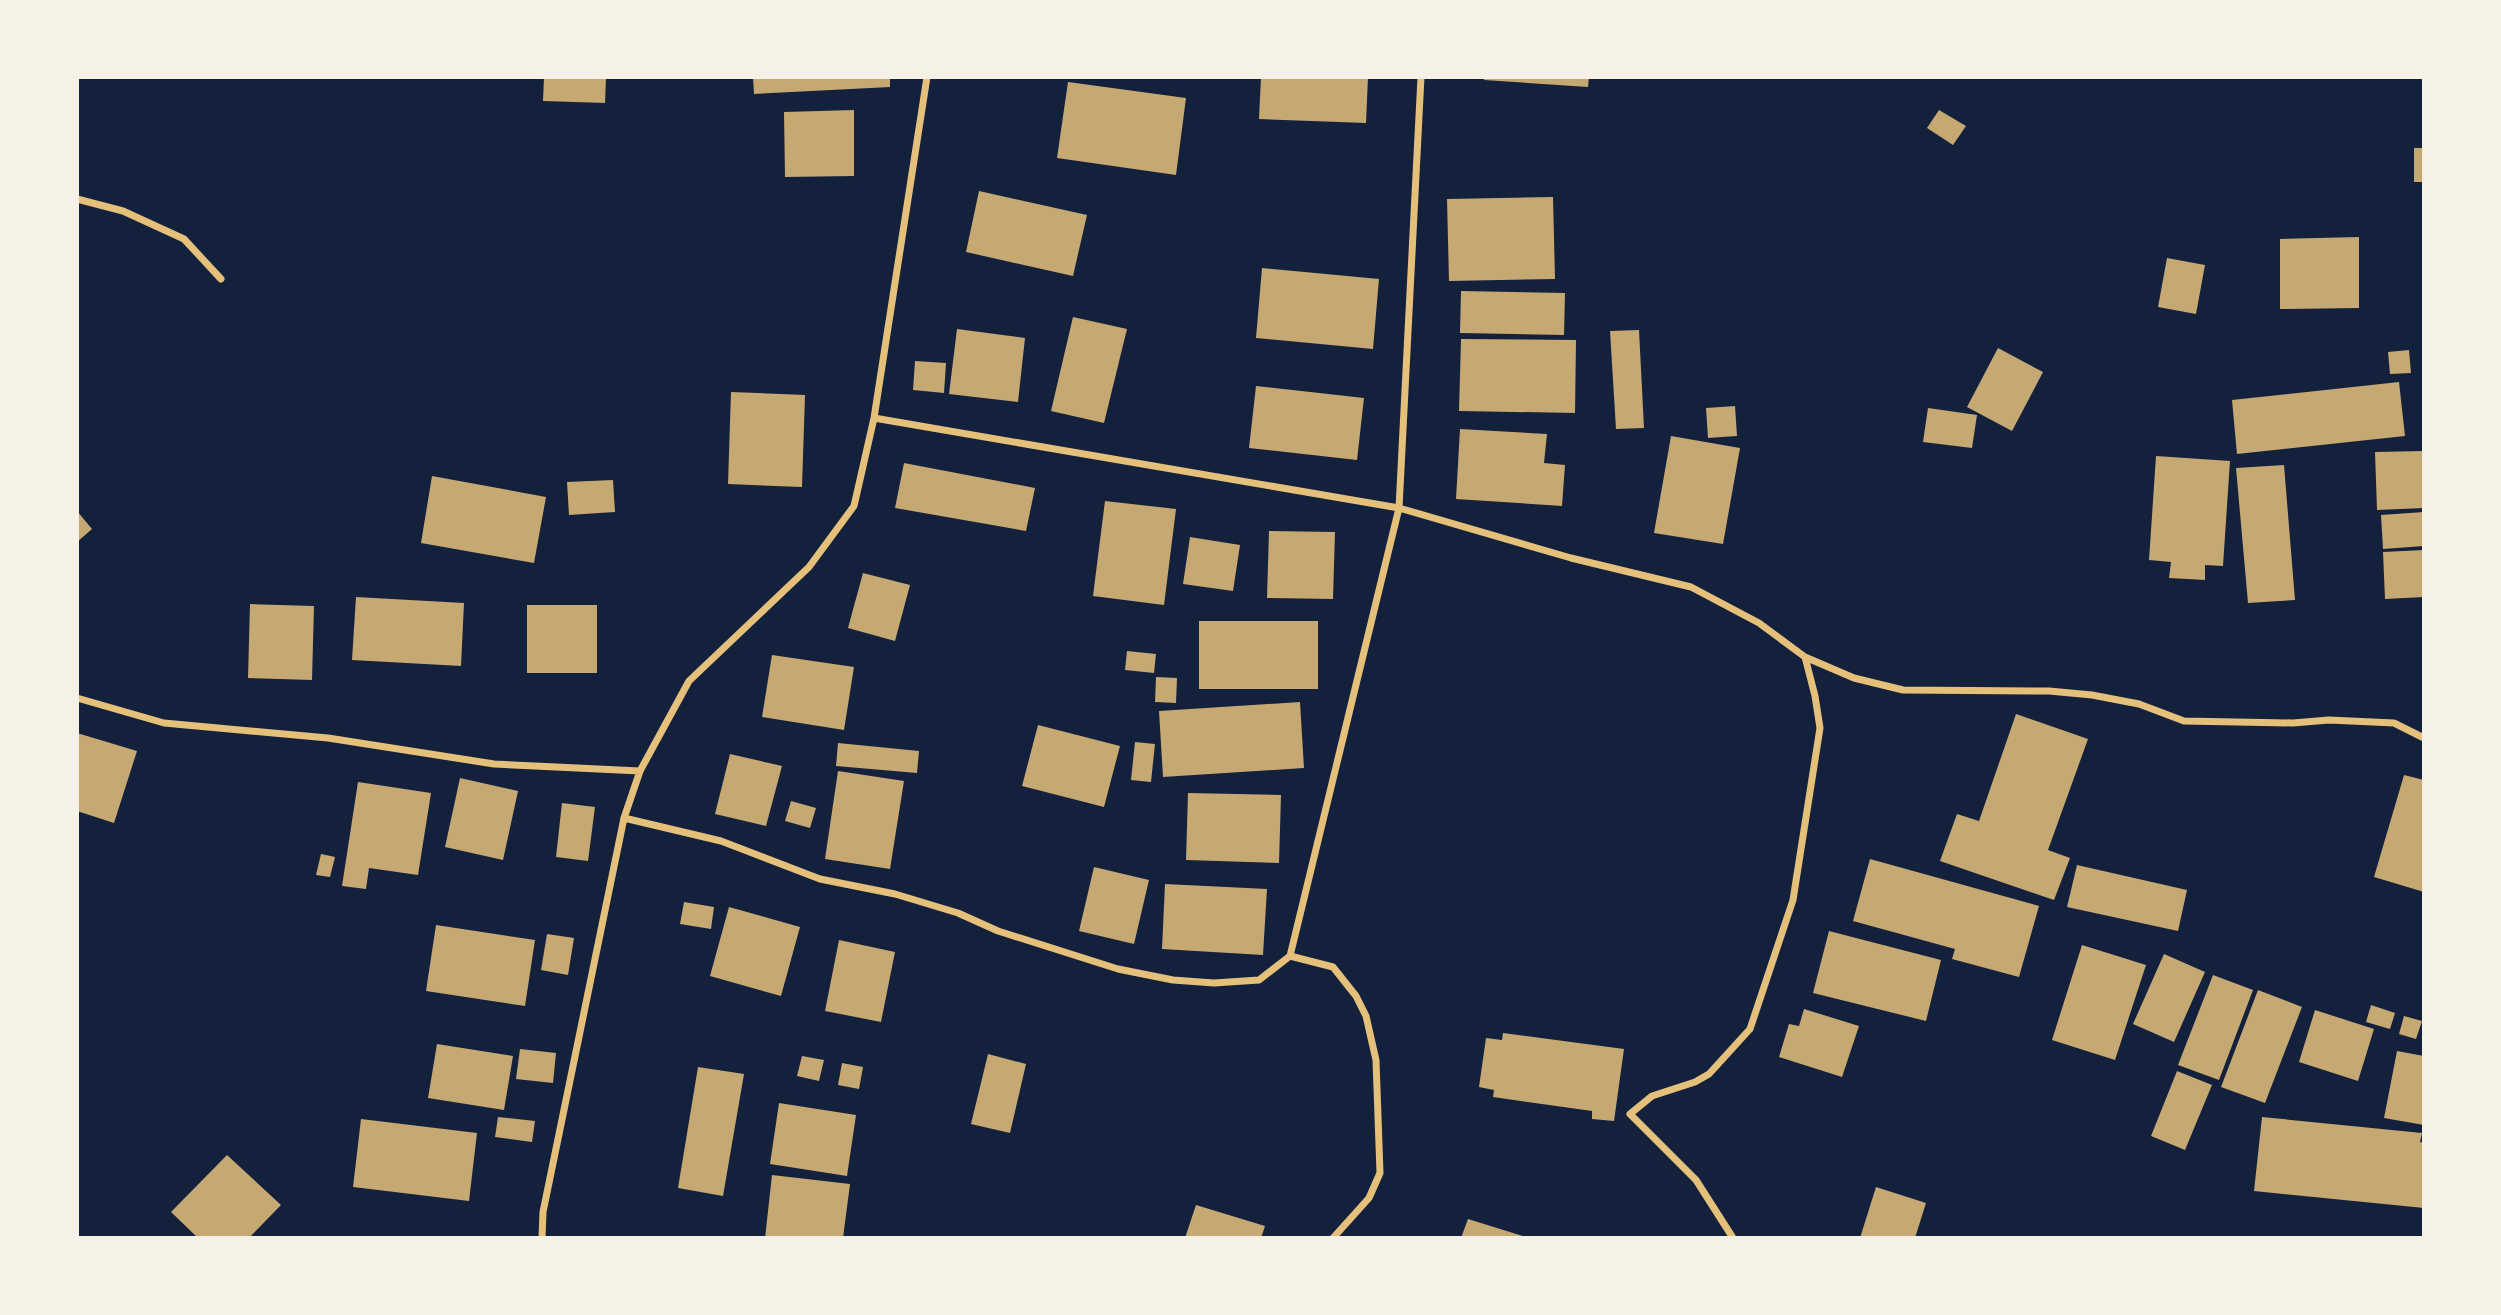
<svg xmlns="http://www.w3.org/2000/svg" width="2501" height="1315" viewBox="0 0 2501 1315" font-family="Inter,sans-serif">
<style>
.building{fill:#c6a872}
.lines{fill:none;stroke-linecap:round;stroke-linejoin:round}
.minor{stroke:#e5c07b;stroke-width:7}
</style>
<rect width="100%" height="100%" fill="#14213d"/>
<path class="building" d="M 544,77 L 606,77 L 605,103 L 543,101 Z
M 753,77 L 890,77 L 890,87 L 754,94 Z
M 1261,77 L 1368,77 L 1366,123 L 1259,119 Z
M 1484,77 L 1589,77 L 1588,87 L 1484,80 Z
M 1068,82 L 1186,98 L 1176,175 L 1057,158 Z
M 854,110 L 854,176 L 785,177 L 784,112 Z
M 1939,110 L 1966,126 L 1953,145 L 1927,128 Z
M 2414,148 L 2424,148 L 2424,182 L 2414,182 Z
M 979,191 L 1087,215 L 1073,276 L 966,252 Z
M 1553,197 L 1555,279 L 1449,281 L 1447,199 Z
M 2359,237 L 2359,308 L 2280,309 L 2280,239 Z
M 2167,258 L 2205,265 L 2196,314 L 2158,307 Z
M 1262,268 L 1379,279 L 1373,349 L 1256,338 Z
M 1461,291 L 1565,293 L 1564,335 L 1460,333 Z
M 1073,317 L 1127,329 L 1104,423 L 1051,411 Z
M 957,329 L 1025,338 L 1018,402 L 949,394 Z
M 1639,330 L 1644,428 L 1616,429 L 1610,331 Z
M 1461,339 L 1576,340 L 1575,413 L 1459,411 Z
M 1998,348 L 2043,372 L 2012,431 L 1967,407 Z
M 2409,350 L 2411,373 L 2390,374 L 2388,352 Z
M 915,361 L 946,363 L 944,393 L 913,390 Z
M 2399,382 L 2405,436 L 2237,454 L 2232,400 Z
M 1256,386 L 1364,398 L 1357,460 L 1249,448 Z
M 731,392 L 805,395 L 802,487 L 728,484 Z
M 1735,406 L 1737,436 L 1708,438 L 1706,408 Z
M 1928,408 L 1977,415 L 1972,448 L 1923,442 Z
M 1460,429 L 1547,434 L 1544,463 L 1565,465 L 1562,506 L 1456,499 Z
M 1671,436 L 1740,448 L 1723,544 L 1654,533 Z
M 2424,451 L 2424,508 L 2377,510 L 2375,452 Z
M 2156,456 L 2230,461 L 2223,566 L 2205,565 L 2205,580 L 2169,578 L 2171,562 L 2149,560 Z
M 904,463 L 1035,488 L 1026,531 L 895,508 Z
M 2284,465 L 2295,600 L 2248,603 L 2236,468 Z
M 432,476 L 546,497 L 534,563 L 421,543 Z
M 613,480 L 615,512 L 569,515 L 567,482 Z
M 1105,501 L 1176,509 L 1164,605 L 1093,596 Z
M 77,511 L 92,529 L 77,542 Z
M 2424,512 L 2424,546 L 2383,549 L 2381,515 Z
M 1269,531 L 1335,532 L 1333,599 L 1267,598 Z
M 1190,537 L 1240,545 L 1233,591 L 1183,584 Z
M 2424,550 L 2424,597 L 2385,599 L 2383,552 Z
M 863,573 L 910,585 L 895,641 L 848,628 Z
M 356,597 L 464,603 L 461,666 L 352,660 Z
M 250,604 L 314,606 L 312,680 L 248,678 Z
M 527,605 L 597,605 L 597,673 L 527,673 Z
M 1199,621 L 1318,621 L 1318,689 L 1199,689 Z
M 1127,651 L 1156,654 L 1154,673 L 1125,670 Z
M 772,655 L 854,667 L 844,730 L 762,717 Z
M 1156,677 L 1177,678 L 1176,703 L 1155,702 Z
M 1300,702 L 1304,768 L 1163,777 L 1159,711 Z
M 2016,714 L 2088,739 L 2048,850 L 2070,858 L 2054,900 L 1940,861 L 1957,814 L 1979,821 Z
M 1038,725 L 1120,746 L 1104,807 L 1022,786 Z
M 77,733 L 137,751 L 114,823 L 77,811 Z
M 1135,742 L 1155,744 L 1151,782 L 1131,780 Z
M 838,743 L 919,751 L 917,773 L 836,766 Z
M 730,754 L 782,766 L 766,826 L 715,814 Z
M 838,771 L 904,781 L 890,869 L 825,859 Z
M 2404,775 L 2424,780 L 2424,892 L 2374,877 Z
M 460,778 L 518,791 L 503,860 L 445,847 Z
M 358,782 L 431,793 L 418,875 L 369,868 L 366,889 L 342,886 Z
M 1188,793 L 1281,795 L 1279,863 L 1186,860 Z
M 791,801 L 816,808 L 810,828 L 785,821 Z
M 562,803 L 595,807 L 588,861 L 556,857 Z
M 321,854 L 335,857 L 330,877 L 316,875 Z
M 1870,859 L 2039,906 L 2019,977 L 1952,959 L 1955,949 L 1853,921 Z
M 2077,865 L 2187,890 L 2178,931 L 2067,907 Z
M 1094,867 L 1149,880 L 1134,944 L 1079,931 Z
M 1165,884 L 1267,889 L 1263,955 L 1162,949 Z
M 684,902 L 714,907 L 711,929 L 680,924 Z
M 729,907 L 800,927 L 781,996 L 710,976 Z
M 436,925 L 535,940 L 525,1006 L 426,991 Z
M 1829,931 L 1941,960 L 1926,1021 L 1813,993 Z
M 547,934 L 574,938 L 568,975 L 541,970 Z
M 839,940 L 895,952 L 881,1022 L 825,1011 Z
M 2082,945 L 2146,965 L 2115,1060 L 2052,1040 Z
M 2164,954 L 2205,972 L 2174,1042 L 2133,1024 Z
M 2213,975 L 2253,990 L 2219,1080 L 2178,1065 Z
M 2258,990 L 2302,1007 L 2265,1103 L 2221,1087 Z
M 2371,1005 L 2395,1013 L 2390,1029 L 2366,1022 Z
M 1804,1009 L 1859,1026 L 1842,1077 L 1779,1057 L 1789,1024 L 1799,1026 Z
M 2315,1010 L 2374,1029 L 2358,1081 L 2299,1062 Z
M 2404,1016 L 2422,1021 L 2416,1039 L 2399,1034 Z
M 1503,1033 L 1624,1049 L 1614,1121 L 1592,1119 L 1592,1111 L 1493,1097 L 1494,1090 L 1479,1087 L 1486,1038 L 1502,1040 Z
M 437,1044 L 513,1056 L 504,1110 L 428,1098 Z
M 520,1049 L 556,1053 L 553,1083 L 516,1079 Z
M 2397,1051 L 2424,1056 L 2424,1125 L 2384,1118 Z
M 988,1054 L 1026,1064 L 1010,1133 L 971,1124 Z
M 802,1056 L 824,1060 L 819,1081 L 797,1076 Z
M 842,1063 L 863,1067 L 859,1089 L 838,1085 Z
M 698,1067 L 744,1074 L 723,1196 L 678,1188 Z
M 2177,1071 L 2212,1085 L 2185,1150 L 2151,1136 Z
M 779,1103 L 856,1115 L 847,1176 L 770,1164 Z
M 498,1117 L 535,1121 L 532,1142 L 495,1137 Z
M 2262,1117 L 2422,1133 L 2420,1142 L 2424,1143 L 2424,1208 L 2254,1191 Z
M 361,1119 L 477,1133 L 469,1201 L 353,1187 Z
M 227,1155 L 281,1205 L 249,1238 L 198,1238 L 171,1212 Z
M 772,1175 L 850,1184 L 843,1238 L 765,1238 Z
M 1876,1187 L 1926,1203 L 1915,1238 L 1860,1238 Z
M 1196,1205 L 1265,1226 L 1261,1238 L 1185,1238 Z
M 1468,1219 L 1526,1237 L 1526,1238 L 1461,1238 Z"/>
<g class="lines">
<path class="minor" d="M 77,199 L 123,211 L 184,239 L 221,279
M 874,418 L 1399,508 L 1571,558 L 1691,587 L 1759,623 L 1805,657 L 1815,696 L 1820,728 L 1793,900 L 1750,1029 L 1709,1074 L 1695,1082 L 1652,1096 L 1630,1114 L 1696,1180 L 1733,1238
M 1805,657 L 1854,678 L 1903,690 L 2049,691 L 2092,695 L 2139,704 L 2184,721 L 2293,723 L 2329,720 L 2394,723 L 2424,738
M 77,698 L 164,723 L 328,738 L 494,764 L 640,771
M 624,818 L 721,841 L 820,879 L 895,894 L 958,913 L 998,931 L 1118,969 L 1173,980 L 1214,983 L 1259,980 L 1290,956 L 1333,967 L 1356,996 L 1366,1016 L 1376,1060 L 1380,1173 L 1369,1198 L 1333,1238
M 1290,956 L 1399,508 L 1421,77
M 542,1238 L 543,1212 L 624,818 L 640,771 L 689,681 L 809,567 L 854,506 L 874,418 L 927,77"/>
</g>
<rect width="2501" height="1315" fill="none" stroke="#f6f1e7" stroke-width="158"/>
</svg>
